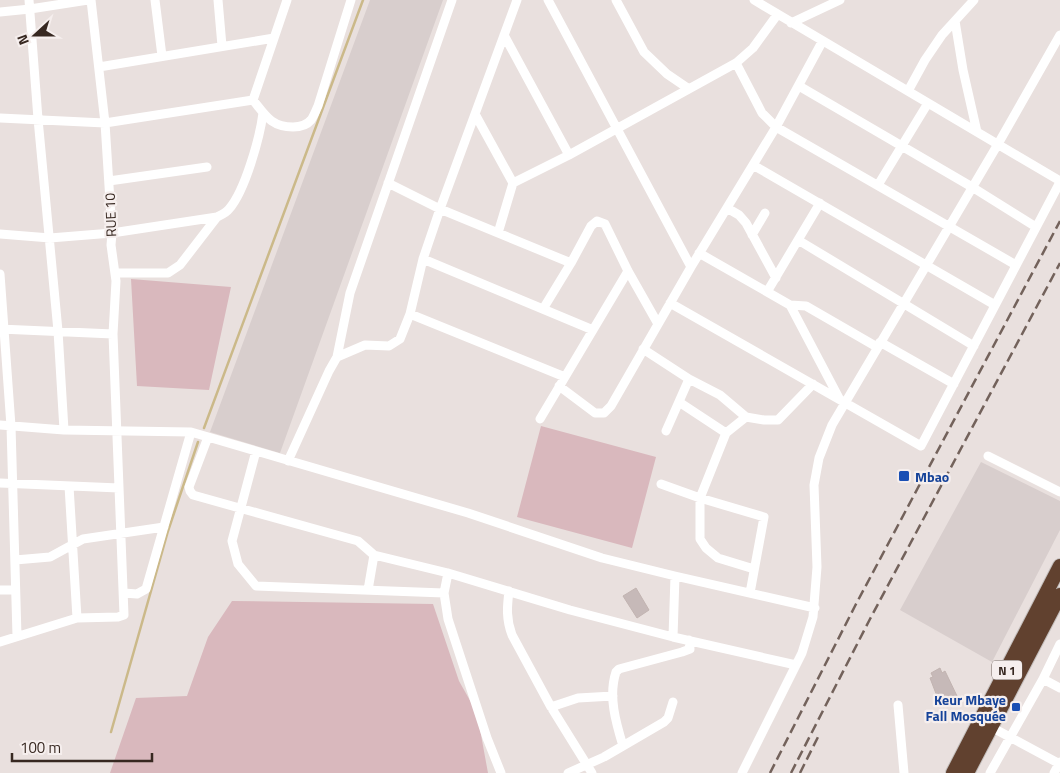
<svg xmlns="http://www.w3.org/2000/svg" width="1060" height="773" viewBox="0 0 1060 773" font-family="'Titillium Web',sans-serif">
<style>
.built{fill:#d8cecd}
.green{fill:#d9b8bd}
.lines{fill:none;stroke-linecap:round;stroke-linejoin:round}
.stream{stroke:#cbb989;stroke-width:2.5}
.building{fill:#c6b9b8;stroke:#c2b4b1}
.highway-casing{stroke:#c3bebc;stroke-width:16}
.minor{stroke:#fff;stroke-width:9}
.highway{stroke:#61412f;stroke-width:14}
.rail{stroke:#73625b;stroke-width:2.5;stroke-dasharray:10 5;stroke-linecap:butt}
.transit-dot{fill:#1a4fb4;stroke:#f6efee;stroke-width:2}
.labels{text-anchor:middle;dominant-baseline:central;stroke-width:4.5;stroke-linejoin:round;paint-order:stroke}
.shield{fill:#f6efee;stroke:#70645e;stroke-width:1}
.shield-label{font-size:12px;font-weight:bold;fill:#372821}
.street-label{font-size:14px;fill:#372821;stroke:#f6efee}
.transit-label{font-size:14px;font-weight:bold;fill:#164399;stroke:#f6efee;text-anchor:start}
</style>
<rect width="100%" height="100%" fill="#e9e0de"/>
<path class="built" d="M 370,0 L 443,0 L 280,453 L 210,432 Z
M 981,462 L 1060,501 L 1060,530 L 992,662 L 900,610 Z"/>
<path class="green" d="M 131,279 L 231,287 L 209,390 L 137,386 Z
M 541,426 L 656,457 L 632,548 L 517,517 Z
M 232,601 L 433,604 L 459,681 L 477,713 L 488,773 L 110,773 L 136,698 L 187,696 L 208,637 Z"/>
<g class="lines">
<path class="stream" d="M 204,428 L 363,0
M 111,732 L 168,531 L 198,442"/>
</g>
<path class="building" d="M 636,588 L 649,610 L 637,618 L 623,596 Z
M 940,668 L 942,673 L 945,671 L 957,696 L 940,704 L 930,678 L 933,677 L 931,673 Z"/>
<g class="lines">
<g class="highway-casing">
<path id="highway" d="M 953,773 L 1060,566
M 967,773 L 1060,595"/>
</g>
<path class="minor" d="M 29,0 L 38,119 L 58,331 L 64,430
M 155,0 L 162,56
M 218,0 L 222,46
M 548,0 L 691,267
M 616,0 L 644,52 L 667,74 L 689,89
M 754,0 L 1060,181
M 0,12 L 30,9 L 88,0
M 955,21 L 963,70 L 977,132
M 791,23 L 840,0
M 504,35 L 569,155
M 736,63 L 762,113 L 776,127 L 1016,265
M 99,67 L 274,38
M 799,86 L 972,187 L 1036,227
M 908,91 L 925,60 L 942,35 L 974,0
M 253,100 L 287,0
M 475,114 L 513,183 L 498,233
M 0,118 L 105,123 L 253,100 C 265,115 271,127 293,127 C 300,127 306,126 311,120 C 314,116 316,110 318,106 L 351,0
M 753,165 L 995,305
M 109,181 L 207,167
M 388,183 L 440,209 L 571,263
M 513,183 L 569,155 L 736,63 L 753,48 L 777,15
M 878,185 L 928,103
M 727,208 L 739,215 L 746,223 L 776,278
M 0,234 L 50,238 L 112,233 L 217,217 C 221,215 226,213 229,209 C 245,191 260,137 263,113
M 752,235 L 765,213
M 798,240 L 974,346
M 699,253 L 790,305 L 806,306 L 877,347
M 423,259 L 593,330
M 115,273 L 168,273 L 180,265 L 217,217
M 0,274 L 11,426 L 17,636
M 767,292 L 820,203
M 670,303 L 921,446 L 1060,182
M 790,305 L 839,398
M 543,309 L 571,263 L 591,226 L 597,221 L 605,224 L 628,271 L 658,324
M 410,314 L 565,377
M 0,329 L 113,334
M 880,342 L 954,384
M 643,349 L 689,379 L 720,395 L 746,417 L 764,420 L 778,420 L 813,384
M 337,357 L 350,293 L 452,0
M 559,386 L 595,413 L 604,413 L 611,406 L 691,267 L 776,127 L 822,42
M 679,402 L 726,433
M 746,417 L 726,433 L 700,498 L 700,539 L 706,548 L 718,558 L 754,569
M 540,419 L 628,271
M 0,425 L 64,430 L 191,432 L 468,513 L 602,558 L 675,576 L 815,608
M 666,431 L 689,379
M 208,437 L 189,487 L 190,491 L 193,495 L 358,541 L 374,555 L 448,573 L 570,610 L 673,637 L 796,665
M 256,451 L 232,541 L 238,564 L 256,586 L 444,593
M 988,456 L 1060,492
M 288,461 L 329,371 L 337,357 L 365,345 L 389,346 L 400,339 L 410,314 L 423,259 L 440,209 L 517,0
M 0,483 L 119,488
M 661,484 L 700,498 L 764,517 L 750,593
M 69,486 L 77,618
M 15,560 L 50,557 L 83,539 L 164,527
M 448,573 L 444,593 L 448,619 L 487,738 L 501,773
M 0,590 L 15,590
M 368,590 L 374,555
M 509,591 C 507,607 506,619 512,635 L 551,707 L 592,773
M 124,593 L 137,594 L 146,589 L 191,432
M 673,637 L 675,576
M 0,642 L 77,618 L 118,617 L 124,615 L 113,334 L 116,281 L 111,245 L 112,233 L 105,123 L 91,0
M 1043,679 L 1060,688
M 898,705 L 904,773
M 551,707 L 578,698 L 613,696
M 991,727 L 1060,764
M 623,746 C 616,723 608,696 616,672 L 619,669 L 682,652 L 690,649 L 689,640
M 568,773 L 604,757 L 664,722 L 668,718 L 673,702
M 742,773 L 802,653 L 813,617 L 817,567 L 814,485 L 819,458 L 832,425 L 998,144 L 1060,35
M 990,773 L 1043,679 L 1060,644
M 1054,773 L 1060,762"/>
<use href="#highway" class="highway"/>
<path class="rail" d="M 770,773 L 855,606 L 1060,221
M 791,773 L 870,619 L 1060,263
M 800,773 L 820,733"/>
</g>
<g class="transit-dot">
<rect x="898" y="470" width="12" height="12" rx="2.5"/>
<rect x="1011" y="702" width="10" height="10" rx="2.5"/>
</g>
<g class="labels">
<rect class="shield" x="992" y="660.5" width="30" height="19" rx="4"/>
<g class="shield-label">
<text x="1007" y="670">N 1</text>
</g>
<g class="street-label">
<text transform="translate(110 215) rotate(-92)">RUE 10</text>
</g>
<g class="transit-label">
<text x="915" y="476">Mbao</text>
<text x="1006" y="699" text-anchor="end">Keur Mbaye<tspan x="1006" dy="16">Fall Mosquée</tspan></text>
</g>
</g>
<g transform="translate(35 35) rotate(249)" stroke="#f6efee" stroke-width="4" paint-order="stroke">
<path d="M0-4L9 19L0 12L-9 19Z" fill="#372821"/>
<text y="-8" font-size="14" font-weight="bold" text-anchor="middle" fill="#372821">N</text>
</g>
<path d="M12 753v8h140v-8" fill="none" stroke="#372821" stroke-width="2.5"/>
<text x="20" y="753" font-size="15" fill="#372821" stroke="#f6efee" stroke-width="4" paint-order="stroke">100 m</text>
</svg>
